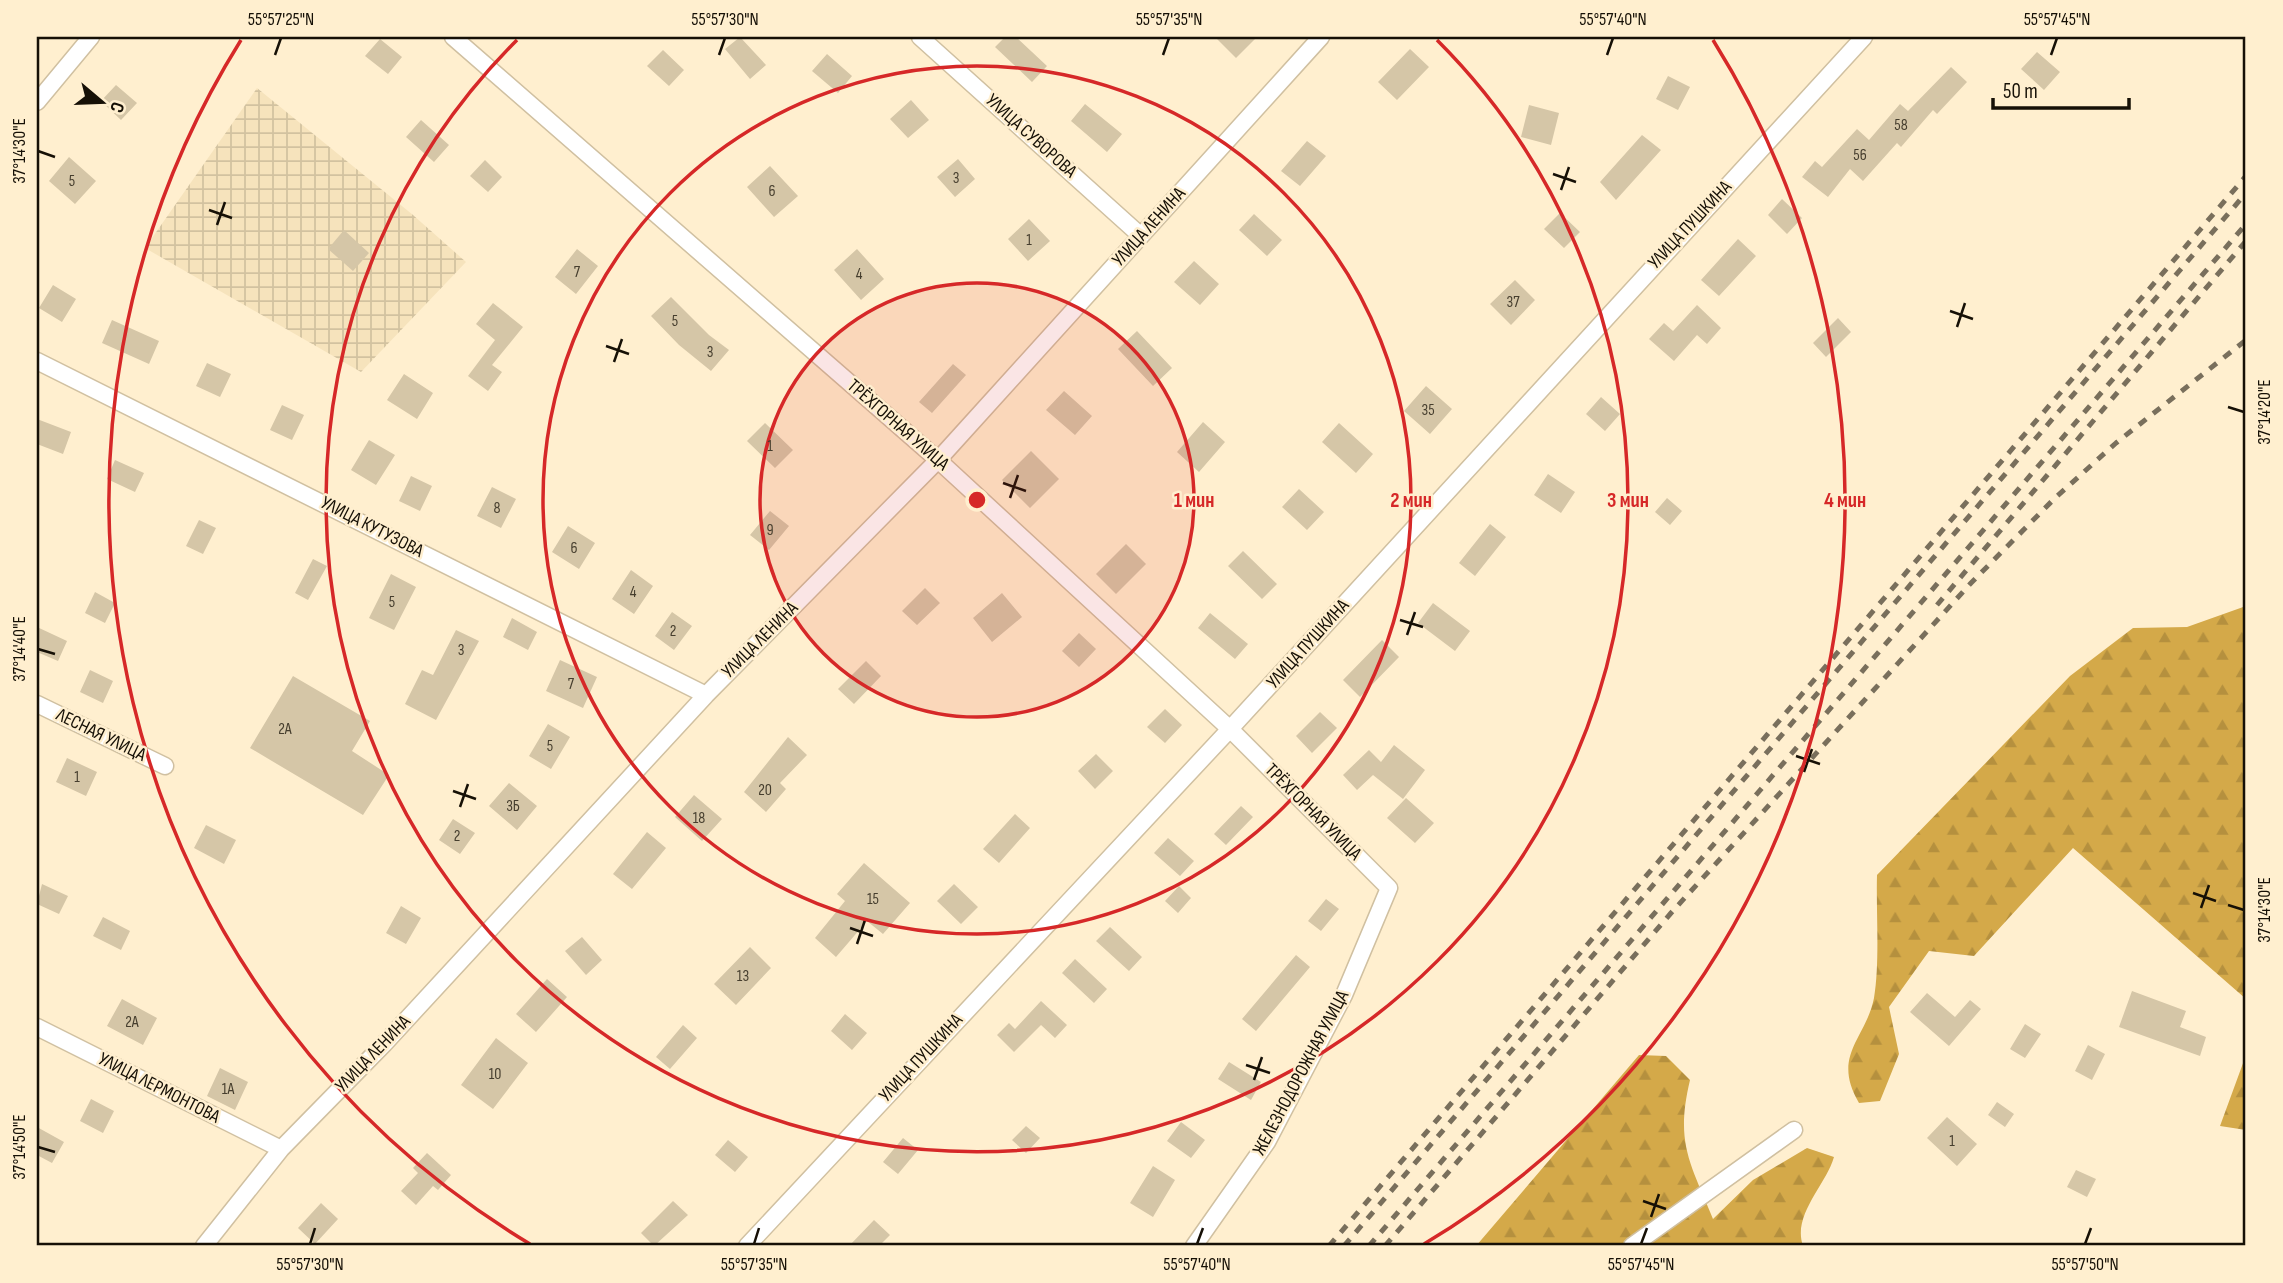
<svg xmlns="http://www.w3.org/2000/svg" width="2283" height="1283" viewBox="0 0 2283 1283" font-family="'Sofia Sans Condensed',sans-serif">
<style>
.industrial{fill:url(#industrial-grid)}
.forest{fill:url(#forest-firs)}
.building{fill:#d5c6a7}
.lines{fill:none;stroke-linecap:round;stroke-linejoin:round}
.minor-casing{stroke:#d0c0a1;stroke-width:19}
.minor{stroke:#fff;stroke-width:16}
.rail{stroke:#796f5c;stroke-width:5;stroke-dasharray:9 9;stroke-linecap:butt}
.ticks{fill:none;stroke:#161006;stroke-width:2.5}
.ring{fill:none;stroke:#d62828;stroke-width:3.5}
.labels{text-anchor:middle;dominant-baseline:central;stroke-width:5;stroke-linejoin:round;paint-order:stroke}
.number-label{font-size:16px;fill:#463e2e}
.street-label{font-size:19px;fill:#161006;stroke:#ffefcf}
.centre{fill:#d62828;stroke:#ffefcf;stroke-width:3.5}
.ring-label{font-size:21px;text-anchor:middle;font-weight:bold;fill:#d62828;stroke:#ffefcf;stroke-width:5;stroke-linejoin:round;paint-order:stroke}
.neatline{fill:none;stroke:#161006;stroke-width:2.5}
.ticks-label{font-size:18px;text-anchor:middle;fill:#161006}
</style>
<defs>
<pattern id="industrial-grid" width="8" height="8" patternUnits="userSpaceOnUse" patternTransform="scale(1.75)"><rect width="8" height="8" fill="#f6e3bc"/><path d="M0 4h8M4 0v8" fill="none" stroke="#d2c2a0"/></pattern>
<pattern id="forest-firs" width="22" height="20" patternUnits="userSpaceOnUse" patternTransform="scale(1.75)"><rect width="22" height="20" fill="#d4a949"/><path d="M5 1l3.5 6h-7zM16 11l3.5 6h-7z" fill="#b5903e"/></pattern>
</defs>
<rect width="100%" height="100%" fill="#ffefcf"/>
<path class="industrial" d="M 257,88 L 413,215 L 466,262 L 361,372 L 145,248 Z"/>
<path class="forest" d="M 2246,606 L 2246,999 L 2073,848 L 1974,956 L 1929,951 L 1889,1007 L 1899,1054 L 1880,1101 L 1859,1103 C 1831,1055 1866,1039 1874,998 C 1880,963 1876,912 1877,875 L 2070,676 L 2133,628 L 2187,627 Z
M 1639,1055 L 1666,1056 L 1690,1080 C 1675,1143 1690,1162 1713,1219 L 1753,1180 L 1807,1148 L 1834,1157 C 1826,1185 1792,1215 1803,1246 L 1476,1246 Z
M 2246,1055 L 2246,1130 L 2220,1126 Z"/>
<path class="building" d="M 740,37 L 766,65 L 750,79 L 725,49 Z
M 1005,37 L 1016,37 L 1047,66 L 1032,82 L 995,47 Z
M 1215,37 L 1257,37 L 1236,58 Z
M 380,39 L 402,57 L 388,74 L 365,56 Z
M 1410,49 L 1429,67 L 1397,100 L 1378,82 Z
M 663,50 L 684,70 L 669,86 L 647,66 Z
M 2037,52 L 2060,72 L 2044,90 L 2021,69 Z
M 827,54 L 852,76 L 838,93 L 812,71 Z
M 1951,67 L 1967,82 L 1937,114 L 1933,110 L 1901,147 L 1897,143 L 1863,181 L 1850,169 L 1828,197 L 1802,177 L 1815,161 L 1822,167 L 1857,129 L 1869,140 L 1900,104 L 1908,111 Z
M 1668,76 L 1690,87 L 1678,110 L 1656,99 Z
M 116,85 L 137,103 L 121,120 L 101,101 Z
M 911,100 L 929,120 L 908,138 L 890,119 Z
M 1085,104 L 1122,134 L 1107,152 L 1071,121 Z
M 1529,105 L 1559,113 L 1551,145 L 1521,137 Z
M 421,120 L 449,145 L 434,162 L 406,137 Z
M 1642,135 L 1661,150 L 1616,200 L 1600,182 Z
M 1307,141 L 1326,156 L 1300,186 L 1281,171 Z
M 69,157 L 96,181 L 75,204 L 49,181 Z
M 958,159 L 975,179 L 955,197 L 937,177 Z
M 485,160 L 502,177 L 488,192 L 470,176 Z
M 770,166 L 798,196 L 774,217 L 747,187 Z
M 1782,199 L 1802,218 L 1787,234 L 1768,215 Z
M 1560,213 L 1580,232 L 1564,248 L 1544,229 Z
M 1254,214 L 1282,240 L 1267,256 L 1239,230 Z
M 1029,219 L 1050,241 L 1028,261 L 1008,239 Z
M 344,230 L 369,253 L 353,271 L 328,249 Z
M 1738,239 L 1756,256 L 1719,296 L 1701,280 Z
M 577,249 L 598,266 L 576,294 L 555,277 Z
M 857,249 L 884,279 L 861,300 L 834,270 Z
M 1194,261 L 1219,284 L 1200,305 L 1174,282 Z
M 1515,280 L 1535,300 L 1511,325 L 1490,304 Z
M 53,285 L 76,299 L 62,322 L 39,308 Z
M 671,297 L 709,335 L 729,350 L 711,371 L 679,345 L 651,316 Z
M 493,303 L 523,327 L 492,365 L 502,372 L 488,391 L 468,376 L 495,340 L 476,324 Z
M 1697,305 L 1721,328 L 1707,344 L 1697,335 L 1674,361 L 1649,339 L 1664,323 L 1673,331 Z
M 1838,318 L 1851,332 L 1826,357 L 1813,343 Z
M 112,320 L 159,341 L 149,364 L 102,343 Z
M 1137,331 L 1172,368 L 1153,386 L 1118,349 Z
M 207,363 L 231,374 L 220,397 L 196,386 Z
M 953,364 L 966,375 L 932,413 L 919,402 Z
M 404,374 L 433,393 L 417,419 L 387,400 Z
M 1426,386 L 1452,409 L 1430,434 L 1404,411 Z
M 1064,391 L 1092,416 L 1075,435 L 1046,410 Z
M 1601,397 L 1620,414 L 1605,431 L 1586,414 Z
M 282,405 L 304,415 L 292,440 L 270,430 Z
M 37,419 L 71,432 L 63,454 L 37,444 Z
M 1203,422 L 1225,442 L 1199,472 L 1177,452 Z
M 765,423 L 793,450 L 775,468 L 747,441 Z
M 1339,423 L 1373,454 L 1356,473 L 1322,442 Z
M 369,440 L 395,455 L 376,485 L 351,470 Z
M 1031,451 L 1059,479 L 1030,508 L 1002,480 Z
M 115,460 L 144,473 L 135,492 L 107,479 Z
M 1548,474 L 1575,492 L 1561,513 L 1534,495 Z
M 411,476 L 432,486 L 420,511 L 399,501 Z
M 492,487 L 516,499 L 501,528 L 477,516 Z
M 1299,489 L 1324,512 L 1307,530 L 1282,507 Z
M 1667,498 L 1682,511 L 1670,525 L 1655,512 Z
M 770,511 L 789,526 L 769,550 L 750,535 Z
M 199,520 L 216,528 L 203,554 L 186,546 Z
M 1490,524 L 1506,537 L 1475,576 L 1459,563 Z
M 568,526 L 595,543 L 579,569 L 552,552 Z
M 1126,544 L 1146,564 L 1116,594 L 1096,574 Z
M 1243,551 L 1277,584 L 1262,599 L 1228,566 Z
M 313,559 L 327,566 L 308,600 L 295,593 Z
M 631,570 L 653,586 L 634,614 L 612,599 Z
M 391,574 L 416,587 L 394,630 L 369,618 Z
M 925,588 L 940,603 L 917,625 L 902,611 Z
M 95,592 L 115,603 L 105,623 L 85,613 Z
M 1002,593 L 1022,617 L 992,642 L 973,618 Z
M 1433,603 L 1470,631 L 1455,651 L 1418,623 Z
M 672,612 L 692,626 L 674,650 L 655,636 Z
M 1210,613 L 1248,644 L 1235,659 L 1198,628 Z
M 512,618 L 537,632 L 528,650 L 503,637 Z
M 37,627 L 67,641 L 58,661 L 37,652 Z
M 456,630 L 479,641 L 436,720 L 405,704 L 422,670 L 433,675 Z
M 1079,633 L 1096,649 L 1079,667 L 1062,651 Z
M 1382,640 L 1399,657 L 1360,697 L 1343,680 Z
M 560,660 L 597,677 L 583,708 L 546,691 Z
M 866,661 L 881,676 L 854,704 L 838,689 Z
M 90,670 L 113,681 L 103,703 L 80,692 Z
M 293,676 L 370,721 L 352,751 L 389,775 L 363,815 L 250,748 Z
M 1165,709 L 1182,725 L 1165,743 L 1147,727 Z
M 1320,712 L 1337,728 L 1312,753 L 1296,736 Z
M 548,724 L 570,737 L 551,769 L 529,756 Z
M 788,737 L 807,755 L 780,783 L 786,789 L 766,812 L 744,792 Z
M 1394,745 L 1425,770 L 1403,799 L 1373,775 L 1357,790 L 1343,775 L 1369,750 L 1381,762 Z
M 1096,754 L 1113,771 L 1095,789 L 1078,771 Z
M 67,758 L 97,772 L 86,796 L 56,782 Z
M 509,783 L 537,806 L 517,830 L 489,806 Z
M 694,795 L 722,819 L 702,841 L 675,817 Z
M 1406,798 L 1434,823 L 1415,843 L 1387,818 Z
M 1241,806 L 1253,817 L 1226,845 L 1214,834 Z
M 1015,814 L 1030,828 L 999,863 L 983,849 Z
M 453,819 L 475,833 L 460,854 L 439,840 Z
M 206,825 L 236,840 L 224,864 L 194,848 Z
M 647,832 L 666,848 L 632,889 L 613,874 Z
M 1168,838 L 1194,861 L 1180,876 L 1154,853 Z
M 864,863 L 910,903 L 883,934 L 867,921 L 836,957 L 815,938 L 845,901 L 837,894 Z
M 42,884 L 68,896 L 59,914 L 37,904 Z
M 954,884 L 978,907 L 961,924 L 937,901 Z
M 1179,886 L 1191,898 L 1178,913 L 1165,901 Z
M 1326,899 L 1339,909 L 1321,931 L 1308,921 Z
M 401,906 L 421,918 L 406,944 L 386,933 Z
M 103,917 L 130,931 L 121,950 L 93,936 Z
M 1110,927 L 1142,957 L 1129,971 L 1096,941 Z
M 582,937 L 602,960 L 586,975 L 565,951 Z
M 750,947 L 771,968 L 736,1005 L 714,984 Z
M 1296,955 L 1310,967 L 1256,1031 L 1242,1019 Z
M 1075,959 L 1107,989 L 1094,1003 L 1062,973 Z
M 547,979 L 567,997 L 536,1032 L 516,1014 Z
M 2132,991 L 2186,1011 L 2180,1027 L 2206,1037 L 2200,1056 L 2119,1027 Z
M 1927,993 L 1955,1017 L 1970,1000 L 1981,1009 L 1949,1046 L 1910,1012 Z
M 122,999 L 157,1018 L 143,1045 L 107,1026 Z
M 1041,1001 L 1067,1025 L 1055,1038 L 1041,1025 L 1014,1052 L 997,1035 L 1009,1023 L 1015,1029 Z
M 845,1014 L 867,1033 L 852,1050 L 831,1031 Z
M 2025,1024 L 2041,1034 L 2025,1058 L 2010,1049 Z
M 683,1025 L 697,1038 L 670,1069 L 656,1057 Z
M 496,1038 L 528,1063 L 493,1109 L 461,1085 Z
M 2088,1045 L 2105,1054 L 2092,1080 L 2075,1071 Z
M 1229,1062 L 1261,1082 L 1251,1100 L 1218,1079 Z
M 220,1068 L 248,1082 L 235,1110 L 207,1096 Z
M 91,1099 L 114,1111 L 103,1133 L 80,1121 Z
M 1997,1102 L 2014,1114 L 2005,1127 L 1988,1115 Z
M 1947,1117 L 1977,1144 L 1957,1166 L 1927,1138 Z
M 1181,1122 L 1205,1140 L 1191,1158 L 1167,1141 Z
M 1026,1126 L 1040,1138 L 1026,1153 L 1012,1140 Z
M 37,1127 L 64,1142 L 52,1163 L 37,1155 Z
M 903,1138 L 918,1150 L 898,1174 L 883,1162 Z
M 728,1140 L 748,1157 L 735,1172 L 715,1155 Z
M 427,1153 L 451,1175 L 438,1190 L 433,1186 L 416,1205 L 401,1191 L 418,1173 L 413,1168 Z
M 1153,1166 L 1175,1180 L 1153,1217 L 1130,1203 Z
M 2076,1170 L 2096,1179 L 2087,1197 L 2067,1187 Z
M 673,1201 L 688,1215 L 654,1246 L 641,1233 Z
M 321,1203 L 338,1219 L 315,1244 L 298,1228 Z
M 874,1220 L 890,1235 L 879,1246 L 849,1246 Z"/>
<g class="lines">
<g class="minor-casing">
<path id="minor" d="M 453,37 L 938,460 L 1230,729 L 1389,888 L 1344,995 L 1267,1142 L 1194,1246
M 920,37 L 1141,236
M 37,102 L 91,37
M 37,361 L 706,695
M 37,704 L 165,766
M 37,1027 L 281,1149
M 204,1246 L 281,1149 L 384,1044 L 706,695 L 938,460 L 1321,37
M 747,1246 L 1230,729 L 1864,37
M 1632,1246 L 1794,1130"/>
</g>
<use href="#minor" class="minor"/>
<path class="rail" d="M 1937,605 L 2246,241
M 1329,1246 L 2246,176
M 1344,1246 L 2246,193
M 1369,1246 L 2246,224
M 1385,1246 L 1671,913 L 1971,583 L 2055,498 L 2116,443 L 2246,340"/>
</g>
<path class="ticks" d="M 275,55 L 281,38M 719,55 L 725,38M 1163,55 L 1169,38M 1607,55 L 1613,38M 2051,55 L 2057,38M 38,151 L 55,157M 1553,174 L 1576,182M 1561,190 L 1569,167M 209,210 L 232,218M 217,225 L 225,202M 1950,311 L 1973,319M 1957,327 L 1965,303M 606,346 L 629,354M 614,362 L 622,339M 2228,407 L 2244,412M 1003,483 L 1026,491M 1010,498 L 1018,475M 1400,620 L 1423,627M 1407,635 L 1415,612M 38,649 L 55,654M 1796,756 L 1820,764M 1804,772 L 1812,749M 453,791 L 476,799M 460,807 L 468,784M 2193,893 L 2216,901M 2228,905 L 2244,910M 2201,908 L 2209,885M 850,928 L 873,936M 857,944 L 865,920M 1246,1065 L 1270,1073M 1254,1080 L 1262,1057M 38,1147 L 55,1152M 1643,1201 L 1666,1209M 1651,1217 L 1659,1194M 310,1244 L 315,1228M 754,1244 L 759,1228M 1197,1244 L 1203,1228M 1641,1244 L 1647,1228M 2085,1244 L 2091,1228"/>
<circle cx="977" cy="500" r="217" fill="#d62828" fill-opacity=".12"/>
<g class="ring">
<circle cx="977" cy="500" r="217"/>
<circle cx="977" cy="500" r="434"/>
<path d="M1437 40A651 651 0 1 1 517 40"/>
<path d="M530 1244A868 868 0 0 1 241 40M1713 40A868 868 0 0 1 1424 1244"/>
</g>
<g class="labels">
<g class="number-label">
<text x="1901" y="125">58</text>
<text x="1860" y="155">56</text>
<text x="956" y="178">3</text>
<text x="72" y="181">5</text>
<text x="772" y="191">6</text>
<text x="1029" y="240">1</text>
<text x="577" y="272">7</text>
<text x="859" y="274">4</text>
<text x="1513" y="302">37</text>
<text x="675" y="321">5</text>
<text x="710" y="352">3</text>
<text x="1428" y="410">35</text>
<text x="770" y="446">1</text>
<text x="497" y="508">8</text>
<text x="770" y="530">9</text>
<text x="574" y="548">6</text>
<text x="633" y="592">4</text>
<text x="392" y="602">5</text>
<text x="673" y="631">2</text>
<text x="461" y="650">3</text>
<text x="571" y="684">7</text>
<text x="285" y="729">2А</text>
<text x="550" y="746">5</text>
<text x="77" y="777">1</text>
<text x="765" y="790">20</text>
<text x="513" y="806">3Б</text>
<text x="699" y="818">18</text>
<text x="457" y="836">2</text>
<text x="873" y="899">15</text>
<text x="743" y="976">13</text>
<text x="132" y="1022">2А</text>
<text x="495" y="1074">10</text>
<text x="228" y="1089">1А</text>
<text x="1952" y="1141">1</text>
</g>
<g class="street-label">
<text transform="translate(1031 136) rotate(42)">УЛИЦА СУВОРОВА</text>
<text transform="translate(1690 225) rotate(-47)">УЛИЦА ПУШКИНА</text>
<text transform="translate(1149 227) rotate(-48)">УЛИЦА ЛЕНИНА</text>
<text transform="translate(898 425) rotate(41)">ТРЁХГОРНАЯ УЛИЦА</text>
<text transform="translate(372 527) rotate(27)">УЛИЦА КУТУЗОВА</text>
<text transform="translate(760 640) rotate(-45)">УЛИЦА ЛЕНИНА</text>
<text transform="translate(1308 644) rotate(-48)">УЛИЦА ПУШКИНА</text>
<text transform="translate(101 735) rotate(26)">ЛЕСНАЯ УЛИЦА</text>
<text transform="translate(1313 812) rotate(45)">ТРЁХГОРНАЯ УЛИЦА</text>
<text transform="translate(373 1054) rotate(-46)">УЛИЦА ЛЕНИНА</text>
<text transform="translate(921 1058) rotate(-47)">УЛИЦА ПУШКИНА</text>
<text transform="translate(1301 1073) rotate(-62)">ЖЕЛЕЗНОДОРОЖНАЯ УЛИЦА</text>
<text transform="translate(159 1088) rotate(27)">УЛИЦА ЛЕРМОНТОВА</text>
</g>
</g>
<circle cx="977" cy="500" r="10" class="centre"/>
<g class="ring-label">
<text x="1194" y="507">1 мин</text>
<text x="1411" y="507">2 мин</text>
<text x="1628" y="507">3 мин</text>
<text x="1845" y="507">4 мин</text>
</g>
<rect width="2283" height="1283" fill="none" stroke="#ffefcf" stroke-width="77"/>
<g transform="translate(102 102) rotate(109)" stroke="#ffefcf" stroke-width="5" paint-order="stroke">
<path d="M0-5L12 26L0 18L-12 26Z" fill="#161006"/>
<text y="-10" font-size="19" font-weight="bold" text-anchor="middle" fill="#161006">С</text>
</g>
<path d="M1993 98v10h136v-10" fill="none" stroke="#161006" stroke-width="3.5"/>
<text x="2003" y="98" font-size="21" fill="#161006" stroke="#ffefcf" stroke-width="5" paint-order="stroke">50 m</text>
<rect x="38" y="38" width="2206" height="1206" class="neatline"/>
<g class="ticks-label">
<text x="281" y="25">55°57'25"N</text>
<text x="725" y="25">55°57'30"N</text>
<text x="1169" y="25">55°57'35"N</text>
<text x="1613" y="25">55°57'40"N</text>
<text x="2057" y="25">55°57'45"N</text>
<text transform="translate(19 151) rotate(-90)" y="6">37°14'30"E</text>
<text transform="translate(2264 412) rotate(-90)" y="6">37°14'20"E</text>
<text transform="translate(19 649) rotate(-90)" y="6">37°14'40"E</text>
<text transform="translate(2264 910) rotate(-90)" y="6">37°14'30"E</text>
<text transform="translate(19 1147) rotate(-90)" y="6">37°14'50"E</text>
<text x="310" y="1270">55°57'30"N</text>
<text x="754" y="1270">55°57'35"N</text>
<text x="1197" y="1270">55°57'40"N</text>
<text x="1641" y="1270">55°57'45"N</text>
<text x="2085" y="1270">55°57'50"N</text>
</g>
</svg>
